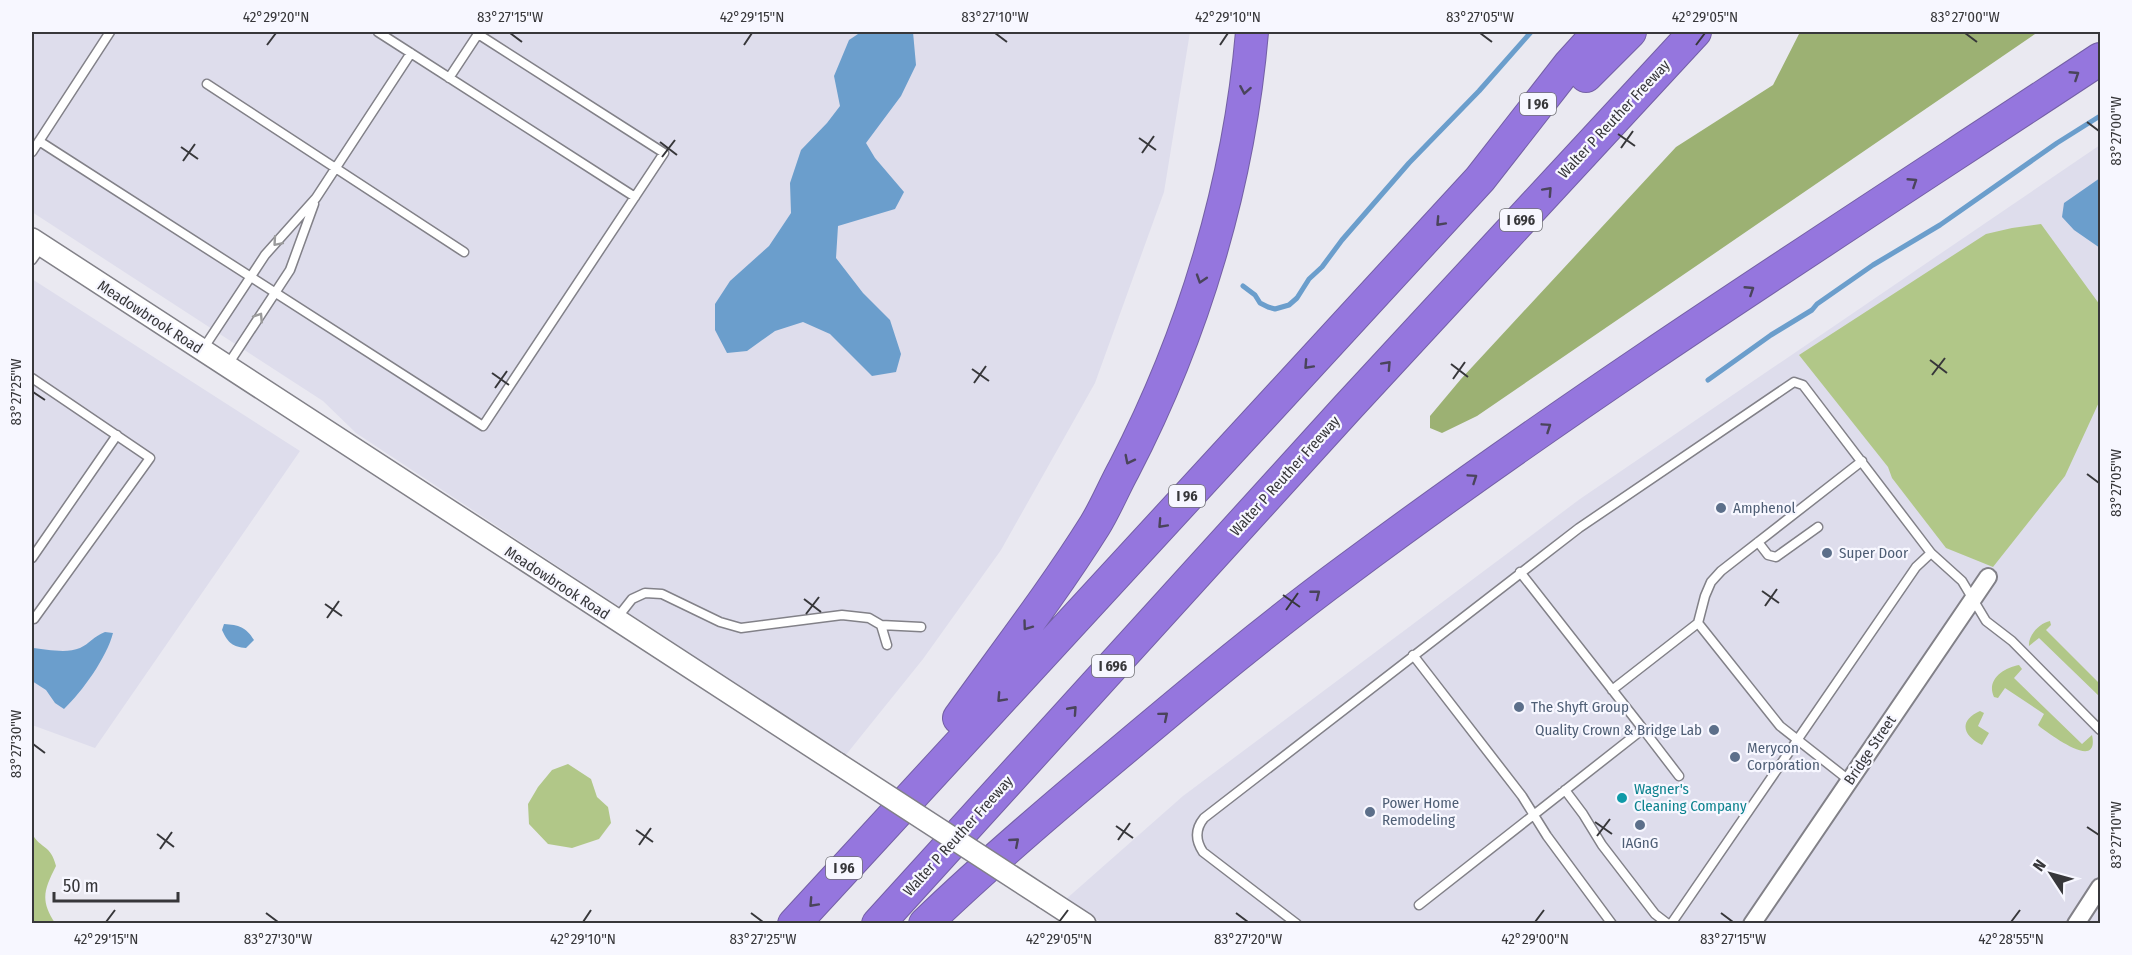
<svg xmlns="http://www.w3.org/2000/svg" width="2132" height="955" viewBox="0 0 2132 955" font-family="'Fira Sans Condensed',sans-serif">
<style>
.built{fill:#deddec}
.green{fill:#b1c788}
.forest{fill:#9cb173}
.water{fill:#6b9ecc}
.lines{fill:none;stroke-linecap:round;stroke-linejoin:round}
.stream{stroke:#6b9ecc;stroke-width:5}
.service-casing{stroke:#828188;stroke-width:11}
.minor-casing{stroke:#828188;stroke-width:20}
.tertiary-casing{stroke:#828188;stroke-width:24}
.motorway-casing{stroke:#7460a5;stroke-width:34}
.service{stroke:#fff;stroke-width:8}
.minor{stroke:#fff;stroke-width:16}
.tertiary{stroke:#fff;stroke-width:21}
.motorway{stroke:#9576de;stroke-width:32}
.tertiary-bridge-casing{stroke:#828188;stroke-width:24;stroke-linecap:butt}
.tertiary-bridge{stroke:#fff;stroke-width:21}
.oneway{stroke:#4a445b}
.oneway2{stroke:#9b9b9c}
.ticks{fill:none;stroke:#37373a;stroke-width:2}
.service-dot{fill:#5c6f8a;stroke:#f7f7ff;stroke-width:2}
.culture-dot{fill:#0f9aa8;stroke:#f7f7ff;stroke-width:2}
.labels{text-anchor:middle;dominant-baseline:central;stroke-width:4.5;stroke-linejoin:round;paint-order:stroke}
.shield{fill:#f7f7ff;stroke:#717175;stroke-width:1.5}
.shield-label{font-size:14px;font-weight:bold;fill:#37373a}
.street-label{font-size:15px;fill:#37373a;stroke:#f7f7ff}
.service-label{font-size:15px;fill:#4e5e75;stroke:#f7f7ff;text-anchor:start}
.culture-label{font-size:15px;fill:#0d838f;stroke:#f7f7ff;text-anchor:start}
.neatline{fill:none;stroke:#37373a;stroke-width:2}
.ticks-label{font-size:15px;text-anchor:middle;fill:#37373a}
</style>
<rect width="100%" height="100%" fill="#eae9f1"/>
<path class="built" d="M 32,32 L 1190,32 L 1164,192 L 1095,383 L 1001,550 L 923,659 L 845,756 L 356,433 L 323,401 L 32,212 Z
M 2100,145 L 2100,923 L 1104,924 L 1065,900 L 1183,796 L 1580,499 Z
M 32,279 L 300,451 L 95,748 L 32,725 Z"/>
<path class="green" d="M 2041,224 L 2100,305 L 2100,400 L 2065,476 L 1993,567 L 1946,548 L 1892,478 L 1888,467 L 1799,355 L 1986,234 L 2012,228 Z
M 2050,621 L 2051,625 L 2046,630 L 2100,684 L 2100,697 L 2039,638 L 2029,646 C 2028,635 2040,623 2050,621 Z
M 2019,665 L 2022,669 L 2014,678 L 2082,744 L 2092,735 C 2100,773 2049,733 2040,727 L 2038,725 L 2044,714 L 2005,688 L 1998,698 L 1994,697 C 1986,680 2003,668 2019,665 Z
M 1980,711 L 1984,713 L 1978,726 L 1989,733 L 1982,745 C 1963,736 1958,721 1980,711 Z
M 568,764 L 591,779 L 597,797 L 608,807 L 611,823 L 599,839 L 572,848 L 548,844 L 529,824 L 528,804 L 538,787 L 552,770 Z
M 32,834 C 41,849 51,845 56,866 C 44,890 40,900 55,923 L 32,923 Z"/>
<path class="forest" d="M 1800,32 L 2038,32 L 1477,416 L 1442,433 L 1430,428 L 1430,416 L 1461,379 L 1676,147 L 1773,85 Z"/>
<path class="water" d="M 861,32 L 913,32 L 916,65 L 901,96 L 866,143 L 875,158 L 904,192 L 895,209 L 838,226 L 836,258 L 863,293 L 890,320 L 901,354 L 896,372 L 872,376 L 830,334 L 803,322 L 775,331 L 747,351 L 727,353 L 715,330 L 715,304 L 730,281 L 769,246 L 791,213 L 790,183 L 801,150 L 827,123 L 840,106 L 834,76 L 849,40 Z
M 2100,178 L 2100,248 L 2074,230 L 2062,217 L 2064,203 Z
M 224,624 C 239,625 246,627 254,640 L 246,648 C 233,647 228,643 222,630 Z
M 105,632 L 113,633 C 107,657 82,692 64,709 L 55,703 L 46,690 L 32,681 L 32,648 C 46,649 66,654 80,648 C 89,644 94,636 105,632 Z"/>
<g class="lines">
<path class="stream" d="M 1243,286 L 1255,295 L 1260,303 L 1268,307 L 1275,309 L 1289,305 L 1297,298 L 1309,279 L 1322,267 L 1342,240 L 1409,163 L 1479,91 L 1531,32
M 1708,380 L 1771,335 L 1812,310 L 1817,304 L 1873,265 L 1940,225 L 2057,143 L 2100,116"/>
<g class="service-casing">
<path id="service" d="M 378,32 L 635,197
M 207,84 L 464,252
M 39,141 L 483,426 L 664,153 L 478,34 L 449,78
M 32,152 L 110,32
M 32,260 L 42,246
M 203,349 L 265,255 L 316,198 L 411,53
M 227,366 L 290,270 L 314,204
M 32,378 L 150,458 L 34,619 L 32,619
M 1758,542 L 1768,555 L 1776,557 L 1818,527
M 32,558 L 117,435
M 617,618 L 632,599 L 645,593 L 662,594 L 720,622 L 741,628 L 842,615 L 869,618 L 881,625 L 921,627
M 1698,623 L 1780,726 L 1850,781
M 881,625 L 887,645
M 1413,655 L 1522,796 L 1547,836 L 1612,924
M 1612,690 L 1698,623 L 1705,596 L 1711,582 L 1721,571 L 1862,461
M 1643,729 L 1679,776
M 1565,790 L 1583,814 L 1602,845 L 1632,884 L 1655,914 L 1668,924
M 1419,905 L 1643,729 L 1520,572
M 1297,924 L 1203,852 C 1195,840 1195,829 1204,818 L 1579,528 L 1794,382 L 1803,385 L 1931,553 L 1962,581 L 1986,621 L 2012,641 L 2100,730
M 1671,924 L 1916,567 L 1931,553"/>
</g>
<g class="minor-casing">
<path id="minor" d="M 1752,924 L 1988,577
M 2076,924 L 2100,887"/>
</g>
<g class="tertiary-casing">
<path id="tertiary" d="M 32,239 L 837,763
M 1045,898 L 1085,924"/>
</g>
<g class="motorway-casing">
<path id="motorway" d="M 1586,76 L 1630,32
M 959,718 C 1005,654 1053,592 1095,525 C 1106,507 1114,487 1124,469 C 1194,334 1239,183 1252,32
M 794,924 L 1480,179 L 1569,65 L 1599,32
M 878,924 L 1347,408 L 1695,32
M 925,924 C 987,864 1052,809 1118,754 C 1193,691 1268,628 1347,570 C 1590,389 1847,226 2100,59"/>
</g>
<use href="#service" class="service"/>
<use href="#minor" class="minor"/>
<use href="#tertiary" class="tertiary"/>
<use href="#motorway" class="motorway"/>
<g class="tertiary-bridge-casing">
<path id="tertiary-bridge" d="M 837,763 L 1045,898"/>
</g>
<use href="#tertiary-bridge" class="tertiary-bridge"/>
</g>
<defs><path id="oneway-chevron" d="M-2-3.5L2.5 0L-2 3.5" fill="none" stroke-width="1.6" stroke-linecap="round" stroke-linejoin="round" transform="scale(1.5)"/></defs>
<g class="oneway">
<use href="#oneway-chevron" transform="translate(2075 75) rotate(-33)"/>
<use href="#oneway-chevron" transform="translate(1245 90) rotate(100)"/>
<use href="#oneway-chevron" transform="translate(1913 182) rotate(-33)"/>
<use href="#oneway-chevron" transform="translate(1548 191) rotate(-47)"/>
<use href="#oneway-chevron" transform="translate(1440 222) rotate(133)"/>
<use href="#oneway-chevron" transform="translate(1201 279) rotate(108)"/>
<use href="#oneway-chevron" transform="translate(1750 290) rotate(-33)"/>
<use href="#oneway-chevron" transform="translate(1308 365) rotate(133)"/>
<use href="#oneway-chevron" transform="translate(1387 365) rotate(-47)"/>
<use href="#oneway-chevron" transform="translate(1547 427) rotate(-34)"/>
<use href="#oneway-chevron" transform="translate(1129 460) rotate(117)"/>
<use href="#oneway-chevron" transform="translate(1473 478) rotate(-34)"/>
<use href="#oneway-chevron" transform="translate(1162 524) rotate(133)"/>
<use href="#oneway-chevron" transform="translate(1316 594) rotate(-38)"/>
<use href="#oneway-chevron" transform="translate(1027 626) rotate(126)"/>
<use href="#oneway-chevron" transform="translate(1001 698) rotate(133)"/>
<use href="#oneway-chevron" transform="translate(1073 710) rotate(-48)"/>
<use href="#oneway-chevron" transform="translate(1164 716) rotate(-40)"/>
<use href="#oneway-chevron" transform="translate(1015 842) rotate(-41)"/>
<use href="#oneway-chevron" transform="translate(813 903) rotate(133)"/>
</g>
<g class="oneway2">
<use href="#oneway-chevron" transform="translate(277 242) rotate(131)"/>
<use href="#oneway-chevron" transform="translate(259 317) rotate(-57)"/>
</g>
<path class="ticks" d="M 510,33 L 522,42M 995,33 L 1007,42M 1480,33 L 1492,42M 1965,33 L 1977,42M 267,45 L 276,33M 744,45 L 752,33M 1220,45 L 1228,33M 1696,45 L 1705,33M 2087,122 L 2099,131M 1618,134 L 1635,146M 1139,138 L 1156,150M 660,142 L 677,155M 181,147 L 198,159M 1621,148 L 1633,131M 1142,153 L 1154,136M 662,157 L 675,140M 183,161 L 195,144M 1930,360 L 1947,373M 1451,364 L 1468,377M 972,369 L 989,381M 492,373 L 509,385M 1932,375 L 1945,358M 1453,379 L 1465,362M 974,383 L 986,366M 495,388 L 507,371M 33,392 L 45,400M 2087,474 L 2099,483M 1762,591 L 1779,603M 1283,595 L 1300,607M 804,599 L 821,612M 325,604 L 342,616M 1765,606 L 1777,589M 1286,610 L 1298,593M 806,614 L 819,597M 327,618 L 339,601M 33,744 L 45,753M 1595,822 L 1612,834M 1116,826 L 1133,838M 2087,827 L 2099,835M 636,830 L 653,842M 157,834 L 174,847M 1597,836 L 1610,819M 1118,840 L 1130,823M 639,845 L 651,828M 160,849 L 172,832M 266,913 L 278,922M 751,913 L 763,922M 1236,913 L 1248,922M 1721,913 L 1733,922M 106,922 L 115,910M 583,922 L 591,910M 1059,922 L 1068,910M 1535,922 L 1544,910M 2011,922 L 2020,910"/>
<g class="service-dot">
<circle cx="1721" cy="508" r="6"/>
<circle cx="1827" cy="553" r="6"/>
<circle cx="1519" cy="707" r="6"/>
<circle cx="1714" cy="730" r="6"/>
<circle cx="1735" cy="757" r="6"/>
<circle cx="1370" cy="812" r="6"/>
<circle cx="1640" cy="825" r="6"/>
</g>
<circle class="culture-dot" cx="1622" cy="798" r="6"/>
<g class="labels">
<g class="shield">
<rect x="1520" y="93" width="36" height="22" rx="4.5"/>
<rect x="1500" y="209" width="42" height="22" rx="4.5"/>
<rect x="1169" y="485" width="36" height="22" rx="4.5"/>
<rect x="1092" y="655" width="42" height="22" rx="4.5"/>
<rect x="826" y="857" width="36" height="22" rx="4.5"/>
</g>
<g class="shield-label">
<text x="1538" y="104">I 96</text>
<text x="1521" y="220">I 696</text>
<text x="1187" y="496">I 96</text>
<text x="1113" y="666">I 696</text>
<text x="844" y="868">I 96</text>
</g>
<g class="street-label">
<text transform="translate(1614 119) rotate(-47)">Walter P Reuther Freeway</text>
<text transform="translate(150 317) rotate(33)">Meadowbrook Road</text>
<text transform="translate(1285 476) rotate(-48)">Walter P Reuther Freeway</text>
<text transform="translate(557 583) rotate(33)">Meadowbrook Road</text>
<text transform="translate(1870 750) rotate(-56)">Bridge Street</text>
<text transform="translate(958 836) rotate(-48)">Walter P Reuther Freeway</text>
</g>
<g class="service-label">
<text x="1733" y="508">Amphenol</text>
<text x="1839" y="553">Super Door</text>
<text x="1531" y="707">The Shyft Group</text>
<text x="1702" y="730" text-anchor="end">Quality Crown &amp; Bridge Lab</text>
<text x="1747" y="748">Merycon<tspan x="1747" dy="17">Corporation</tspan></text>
<text x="1382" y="803">Power Home<tspan x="1382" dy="17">Remodeling</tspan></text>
<text x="1640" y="843" text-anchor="middle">IAGnG</text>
</g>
<g class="culture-label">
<text x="1634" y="789">Wagner's<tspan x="1634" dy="17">Cleaning Company</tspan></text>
</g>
</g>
<rect width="2132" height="955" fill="none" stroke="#f7f7ff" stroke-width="66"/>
<g transform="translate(2051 874) rotate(306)" stroke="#f7f7ff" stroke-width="4.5" paint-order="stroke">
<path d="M0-4.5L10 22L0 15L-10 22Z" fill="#37373a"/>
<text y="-9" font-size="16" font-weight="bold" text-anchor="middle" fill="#37373a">N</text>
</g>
<path d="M54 892v9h124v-9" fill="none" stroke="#37373a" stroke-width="3"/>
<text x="63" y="892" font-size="18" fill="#37373a" stroke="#f7f7ff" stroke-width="4.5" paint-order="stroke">50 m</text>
<rect x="33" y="33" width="2066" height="889" class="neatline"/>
<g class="ticks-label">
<text x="276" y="22">42°29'20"N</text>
<text x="510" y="22">83°27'15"W</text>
<text x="752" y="22">42°29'15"N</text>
<text x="995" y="22">83°27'10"W</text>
<text x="1228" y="22">42°29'10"N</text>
<text x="1480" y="22">83°27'05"W</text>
<text x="1705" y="22">42°29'05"N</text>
<text x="1965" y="22">83°27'00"W</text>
<text transform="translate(2116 131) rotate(-90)" y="5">83°27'00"W</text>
<text transform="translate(16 392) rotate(-90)" y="5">83°27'25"W</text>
<text transform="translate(2116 483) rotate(-90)" y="5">83°27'05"W</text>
<text transform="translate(16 744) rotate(-90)" y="5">83°27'30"W</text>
<text transform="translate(2116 835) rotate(-90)" y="5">83°27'10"W</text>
<text x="106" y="944">42°29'15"N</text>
<text x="278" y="944">83°27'30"W</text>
<text x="583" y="944">42°29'10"N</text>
<text x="763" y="944">83°27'25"W</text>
<text x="1059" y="944">42°29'05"N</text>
<text x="1248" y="944">83°27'20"W</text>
<text x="1535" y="944">42°29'00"N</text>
<text x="1733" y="944">83°27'15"W</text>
<text x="2011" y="944">42°28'55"N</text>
</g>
</svg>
